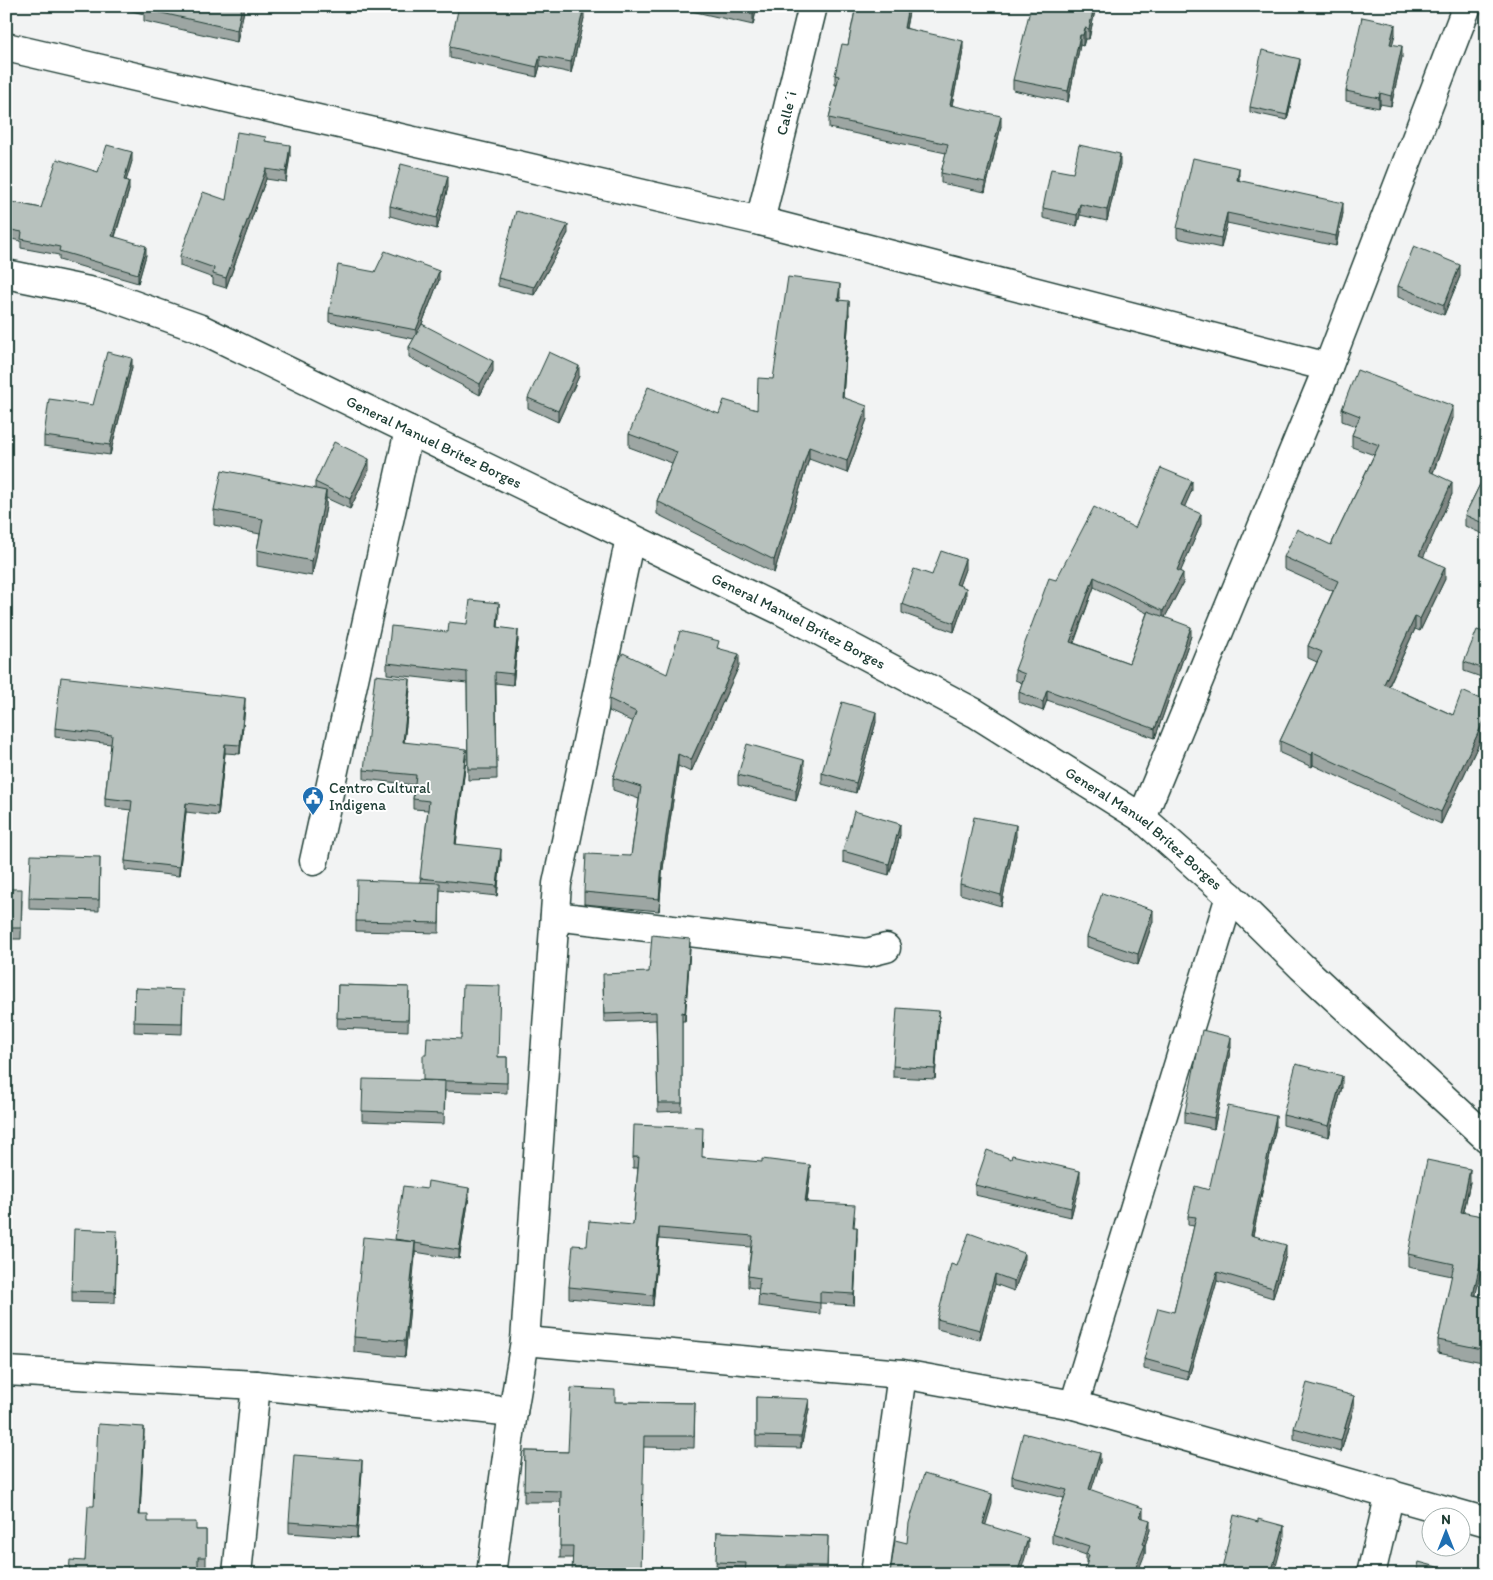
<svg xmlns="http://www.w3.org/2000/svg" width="1493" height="1580" viewBox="0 0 1493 1580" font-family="Itim,sans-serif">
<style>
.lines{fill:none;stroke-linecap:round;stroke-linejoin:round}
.minor-casing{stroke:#1f3d34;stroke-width:31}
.minor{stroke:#fff;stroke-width:28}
.wall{fill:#9da6a3;stroke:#1f3d34;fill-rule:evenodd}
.shaded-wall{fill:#808784;stroke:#1f3d34}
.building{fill:#b7c1bd;stroke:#1f3d34}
.labels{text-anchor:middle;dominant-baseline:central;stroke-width:4;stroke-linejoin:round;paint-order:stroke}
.street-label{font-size:15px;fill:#1f3d34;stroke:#fff}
.poi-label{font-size:15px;fill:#1f3d34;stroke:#fff;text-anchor:start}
</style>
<rect width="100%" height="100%" fill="#f2f3f3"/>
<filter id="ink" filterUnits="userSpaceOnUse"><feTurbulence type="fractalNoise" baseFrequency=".02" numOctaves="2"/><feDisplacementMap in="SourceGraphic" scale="10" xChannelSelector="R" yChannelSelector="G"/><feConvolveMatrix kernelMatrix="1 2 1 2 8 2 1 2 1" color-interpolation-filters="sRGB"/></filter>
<g filter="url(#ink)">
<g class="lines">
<g class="minor-casing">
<g id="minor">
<path d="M 6,47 L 760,221 L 1328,367"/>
<path id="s1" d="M 760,221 L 813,6"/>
<path id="s2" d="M 6,274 L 103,294 L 201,329 L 784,612 L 975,713 L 1142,818 L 1230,896 L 1302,967 L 1487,1138"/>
<path d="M 1142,818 L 1328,367 L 1467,6"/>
<path d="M 314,861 L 409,430"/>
<path d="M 555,916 L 866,953 L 886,948"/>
<path d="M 525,1341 L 902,1374 L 1074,1405 L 1487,1522"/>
<path d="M 6,1371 L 256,1385 L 513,1412"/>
<path d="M 1074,1405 L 1230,896"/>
<path d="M 237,1574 L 256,1385"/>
<path d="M 491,1574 L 513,1412 L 525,1341 L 557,884 L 630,538"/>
<path d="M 875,1574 L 902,1374"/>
<path d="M 1371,1574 L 1390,1493"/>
</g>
</g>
<use href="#minor" class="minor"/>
</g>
<path class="wall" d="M 112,6 L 245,6 L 237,42 L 144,21 L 144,14 Z
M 357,6 L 368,6 L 368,9 Z
M 687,6 L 757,6 L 753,25 L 687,10 Z
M 856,6 L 910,6 L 906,28 L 963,51 L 952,105 L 1001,126 L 985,192 L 941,183 L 941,173 L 946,153 L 829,128 L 829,118 L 837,85 L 835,85 L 835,75 L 848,45 Z
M 1096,6 L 1089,39 L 1085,39 L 1083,46 L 1080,45 L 1068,102 L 1013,90 L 1013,80 Z
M 584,18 L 571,73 L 540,66 L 537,77 L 450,58 L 450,47 Z
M 1395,34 L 1392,44 L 1402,57 L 1391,106 L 1380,104 L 1379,108 L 1346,101 L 1346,91 Z
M 1300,64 L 1287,120 L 1250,112 L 1250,107 Z
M 266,141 L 290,155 L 286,182 L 266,179 L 226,288 L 213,284 L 213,278 L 180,266 L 180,256 L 226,200 Z
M 132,161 L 126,180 L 129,190 L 115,237 L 146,255 L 138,283 L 59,260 L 59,255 L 21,248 L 21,241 L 6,238 L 6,201 L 41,208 L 98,172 Z
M 1120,164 L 1107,221 L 1080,215 L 1077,226 L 1043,218 L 1043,208 L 1073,173 Z
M 1239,178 L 1239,181 L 1343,213 L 1336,246 L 1227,223 L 1221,248 L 1177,238 L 1177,228 Z
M 448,187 L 437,229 L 390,216 L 390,206 Z
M 568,233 L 534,295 L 498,286 L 498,278 Z
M 375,272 L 439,280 L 422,324 L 493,371 L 480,395 L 409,357 L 409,347 L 414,339 L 329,322 L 329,313 Z
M 1460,276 L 1444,315 L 1398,297 L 1398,286 Z
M 840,297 L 840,300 L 849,314 L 843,397 L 867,419 L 847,473 L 809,459 L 774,573 L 657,514 L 657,501 L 672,463 L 629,447 L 629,434 L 719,414 L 757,410 L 773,379 Z
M 132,367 L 110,455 L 44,446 L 44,436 L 93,405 Z
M 579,376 L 558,422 L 528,408 L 528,398 Z
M 1342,409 L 1453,418 L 1433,473 L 1452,494 L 1423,557 L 1445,579 L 1420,631 L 1415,629 L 1389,686 L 1453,715 L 1487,702 L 1487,726 L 1441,824 L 1313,765 L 1312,767 L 1280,753 L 1280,741 L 1317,662 L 1308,658 L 1308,646 L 1333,591 L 1284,569 L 1284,557 L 1331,545 L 1374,455 L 1352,447 L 1352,435 L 1356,426 L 1342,421 Z
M 369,470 L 350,509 L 326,498 L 326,507 L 312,576 L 257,566 L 257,550 L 260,534 L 214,525 L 214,510 L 315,489 L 315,482 Z
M 1487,470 L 1487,536 L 1465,526 L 1465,515 Z
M 1192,490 L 1184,507 L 1201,524 L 1180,572 L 1183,583 L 1165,617 L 1191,636 L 1155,738 L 1047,700 L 1043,711 L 1019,702 L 1019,692 L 1022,683 L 1015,680 L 1015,670 L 1056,580 ZM 1094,587 L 1147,613 L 1129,663 L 1074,643 Z
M 965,569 L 959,585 L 966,597 L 954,632 L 902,613 L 902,604 L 932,575 Z
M 499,614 L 498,628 L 518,640 L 513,685 L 496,683 L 497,779 L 468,780 L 467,683 L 387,674 L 387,663 L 448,632 L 467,624 Z
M 1487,633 L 1487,679 L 1464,671 L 1464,662 Z
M 719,648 L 739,666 L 691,772 L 678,766 L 662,875 L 659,911 L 584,904 L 584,892 L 631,856 L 639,799 L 613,790 L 613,778 L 633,722 L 609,711 L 609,699 L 667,674 Z
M 410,689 L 404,742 L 466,758 L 456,844 L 501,859 L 497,896 L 440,890 L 439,933 L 356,931 L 356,921 L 420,882 L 428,810 L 413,809 L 413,799 L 415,785 L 364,779 L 364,770 Z
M 245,707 L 240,754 L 225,753 L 218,816 L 186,812 L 179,876 L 125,870 L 125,861 L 131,810 L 105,807 L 105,798 L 111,744 L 55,737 L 55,728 Z
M 876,722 L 856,793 L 822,784 L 822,773 Z
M 804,771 L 796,801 L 738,785 L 738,775 Z
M 900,835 L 889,875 L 843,862 L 843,851 Z
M 1016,836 L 1001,906 L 960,894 L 960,884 Z
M 100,857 L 99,911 L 29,909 L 29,898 Z
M 1487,858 L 1487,876 L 1485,875 L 1485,865 Z
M 6,889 L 22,900 L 21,939 L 6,939 Z
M 1153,921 L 1138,965 L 1087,947 L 1087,937 Z
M 690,948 L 685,1021 L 682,1021 L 682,1111 L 658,1112 L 656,1020 L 604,1022 L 603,982 L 649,972 Z
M 338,985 L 409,987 L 408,1031 L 337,1028 Z
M 135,988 L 183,1001 L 182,1034 L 134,1032 Z
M 939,1021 L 935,1079 L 893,1077 L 893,1066 Z
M 1231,1047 L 1214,1129 L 1185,1123 L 1185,1112 Z
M 498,1057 L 507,1057 L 507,1093 L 445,1091 L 444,1124 L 362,1121 L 362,1111 L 423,1080 Z
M 1342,1087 L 1329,1137 L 1283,1125 L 1283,1115 Z
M 1276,1126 L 1253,1235 L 1286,1255 L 1273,1298 L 1217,1281 L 1188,1380 L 1144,1369 L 1144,1359 L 1174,1312 L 1194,1226 L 1188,1225 L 1188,1216 L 1209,1190 Z
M 633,1157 L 703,1157 L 810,1176 L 807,1202 L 855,1216 L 854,1227 L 857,1238 L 854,1305 L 820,1303 L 820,1314 L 758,1306 L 759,1289 L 748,1287 L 748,1276 L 751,1247 L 659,1239 L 653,1306 L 569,1298 L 569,1287 L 587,1246 L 633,1225 L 638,1168 L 633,1168 Z
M 1011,1159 L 1080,1181 L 1071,1217 L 975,1195 L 975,1185 Z
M 1470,1182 L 1464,1212 L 1476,1295 L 1487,1298 L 1487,1363 L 1438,1353 L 1438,1340 L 1452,1276 L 1408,1267 L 1408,1254 Z
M 469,1197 L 459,1259 L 415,1252 L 405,1357 L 354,1352 L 354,1337 L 395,1240 Z
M 117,1241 L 115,1303 L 72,1302 L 72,1291 Z
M 1024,1264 L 1014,1291 L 995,1284 L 980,1340 L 937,1329 L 937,1319 L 957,1266 Z
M 756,1397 L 809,1409 L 801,1448 L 756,1447 Z
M 615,1402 L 695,1403 L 694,1448 L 644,1447 L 572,1558 L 560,1558 L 561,1502 L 524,1502 L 525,1451 L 568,1452 Z
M 1354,1407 L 1341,1452 L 1294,1439 L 1294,1428 Z
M 144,1437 L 140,1515 L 148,1522 L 196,1530 L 206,1530 L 206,1567 L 85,1561 L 94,1506 Z
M 1100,1462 L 1091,1490 L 1143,1517 L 1143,1518 L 1150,1530 L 1145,1545 L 1145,1554 L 1086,1563 L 1086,1555 L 1052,1543 L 1052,1534 L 1064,1498 L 1012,1485 L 1012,1476 Z
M 362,1471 L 357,1538 L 289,1533 L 289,1522 Z
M 717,1532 L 828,1536 L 827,1574 L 745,1574 L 745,1572 L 716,1571 Z"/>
<path class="shaded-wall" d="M 242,6 L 245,6 L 237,42 L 237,30 Z
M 754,6 L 757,6 L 753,25 L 753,14 Z
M 908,6 L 910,6 L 904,38 L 904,28 Z
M 1094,6 L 1096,6 L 1089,39 L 1089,29 Z
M 584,7 L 584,18 L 571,73 L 571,62 Z
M 1395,24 L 1395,34 L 1390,54 L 1390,44 Z
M 1085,28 L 1085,39 L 1083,46 L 1083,35 Z
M 1080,35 L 1080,45 L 1068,102 L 1068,91 Z
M 963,41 L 963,51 L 950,114 L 950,105 Z
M 1402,46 L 1402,57 L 1391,106 L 1391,96 Z
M 540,56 L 540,66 L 537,77 L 537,67 Z
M 1300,59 L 1300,64 L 1287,120 L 1287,115 Z
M 1380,93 L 1380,104 L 1379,108 L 1379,98 Z
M 1001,116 L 1001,126 L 985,192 L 985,182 Z
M 290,145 L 290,155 L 286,182 L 286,172 Z
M 132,152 L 132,161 L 124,188 L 124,180 Z
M 1120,154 L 1120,164 L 1107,221 L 1107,210 Z
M 1239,168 L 1239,178 L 1237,190 L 1237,180 Z
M 266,169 L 266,179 L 226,288 L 226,278 Z
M 448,176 L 448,187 L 437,229 L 437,218 Z
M 129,181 L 129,190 L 112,245 L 112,236 Z
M 1343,203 L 1343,213 L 1336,246 L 1336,236 Z
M 1080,204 L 1080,215 L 1077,226 L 1077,215 Z
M 1227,213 L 1227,223 L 1221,248 L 1221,238 Z
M 568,225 L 568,233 L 534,295 L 534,287 Z
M 146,246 L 146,255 L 138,283 L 138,274 Z
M 1460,265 L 1460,276 L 1444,315 L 1444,305 Z
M 439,271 L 439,280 L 416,339 L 416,330 Z
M 840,284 L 840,297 L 838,313 L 838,300 Z
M 849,301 L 849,314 L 842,410 L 842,397 Z
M 132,358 L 132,367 L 110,455 L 110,445 Z
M 493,361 L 493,371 L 480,395 L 480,384 Z
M 579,366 L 579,376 L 558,422 L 558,411 Z
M 867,406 L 867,419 L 847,473 L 847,461 Z
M 1453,406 L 1453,418 L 1429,483 L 1429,471 Z
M 809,447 L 809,459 L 774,573 L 774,560 Z
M 369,459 L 369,470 L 350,509 L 350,499 Z
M 1192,481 L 1192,490 L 1181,515 L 1181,505 Z
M 1452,482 L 1452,494 L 1419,567 L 1419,555 Z
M 326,491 L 326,507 L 312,576 L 312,561 Z
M 1201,514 L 1201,524 L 1177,580 L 1177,570 Z
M 965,559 L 965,569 L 956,594 L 956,584 Z
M 1445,567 L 1445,579 L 1420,631 L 1420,619 Z
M 1183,573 L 1183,583 L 1163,621 L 1163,611 Z
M 1094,577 L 1094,587 L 1070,652 L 1070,642 Z
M 966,588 L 966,597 L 954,632 L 954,623 Z
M 499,603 L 499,614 L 497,638 L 497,627 Z
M 1415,617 L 1415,629 L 1384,696 L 1384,684 Z
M 1191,627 L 1191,636 L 1155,738 L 1155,729 Z
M 518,630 L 518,640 L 513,685 L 513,674 Z
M 739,654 L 739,666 L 691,772 L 691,760 Z
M 410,679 L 410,689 L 403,751 L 403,742 Z
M 1047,690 L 1047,700 L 1043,711 L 1043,702 Z
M 245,698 L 245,707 L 240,754 L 240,745 Z
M 876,712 L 876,722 L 856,793 L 856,783 Z
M 1487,714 L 1487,726 L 1441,824 L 1441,812 Z
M 225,744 L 225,753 L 218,816 L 218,807 Z
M 466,749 L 466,758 L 455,854 L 455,844 Z
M 1313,752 L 1313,765 L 1312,767 L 1312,755 Z
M 678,754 L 678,766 L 662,875 L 659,911 L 662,863 Z
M 804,760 L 804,771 L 796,801 L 796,790 Z
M 186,803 L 186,812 L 179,876 L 179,867 Z
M 900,824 L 900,835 L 889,875 L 889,864 Z
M 1016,825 L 1016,836 L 1001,906 L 1001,895 Z
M 501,849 L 501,859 L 497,896 L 497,886 Z
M 1153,910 L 1153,921 L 1138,965 L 1138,954 Z
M 690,939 L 690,948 L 685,1021 L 685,1013 Z
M 939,1011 L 939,1021 L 935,1079 L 935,1069 Z
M 1231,1037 L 1231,1047 L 1214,1129 L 1214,1118 Z
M 1342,1076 L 1342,1087 L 1329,1137 L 1329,1126 Z
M 1276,1116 L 1276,1126 L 1251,1244 L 1251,1235 Z
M 810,1165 L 810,1176 L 805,1213 L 805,1202 Z
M 1470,1169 L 1470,1182 L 1461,1224 L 1461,1212 Z
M 1080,1171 L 1080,1181 L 1071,1217 L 1071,1208 Z
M 469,1188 L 469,1197 L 459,1259 L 459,1250 Z
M 857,1227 L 857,1238 L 854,1305 L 854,1294 Z
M 659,1228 L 659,1239 L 653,1306 L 653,1295 Z
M 1487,1233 L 1487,1245 L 1473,1307 L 1473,1295 Z
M 415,1242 L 415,1257 L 405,1357 L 405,1341 Z
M 1286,1245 L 1286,1255 L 1273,1298 L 1273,1288 Z
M 1024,1253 L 1024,1264 L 1014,1291 L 1014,1281 Z
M 1217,1272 L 1217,1281 L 1188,1380 L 1188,1371 Z
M 995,1274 L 995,1284 L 980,1340 L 980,1330 Z
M 1354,1396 L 1354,1407 L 1341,1452 L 1341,1441 Z
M 809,1399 L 809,1409 L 801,1448 L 801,1437 Z
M 144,1427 L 144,1437 L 139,1525 L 139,1515 Z
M 1100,1453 L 1100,1462 L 1089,1498 L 1089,1489 Z
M 362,1460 L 362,1471 L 357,1538 L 357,1527 Z
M 992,1494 L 992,1504 L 983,1534 L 983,1524 Z
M 1143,1508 L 1143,1517 L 1140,1526 L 1140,1517 Z
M 1150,1520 L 1150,1530 L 1145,1545 L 1145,1554 L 1137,1574 L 1133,1574 Z
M 1284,1526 L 1284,1536 L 1274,1574 L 1271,1574 Z
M 1028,1538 L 1028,1548 L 1020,1574 L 1017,1574 Z"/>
<path class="building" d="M 144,6 L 242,6 L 237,30 L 144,9 Z
M 459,6 L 580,6 L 584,7 L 571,62 L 540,56 L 537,67 L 450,47 Z
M 716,6 L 754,6 L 753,14 Z
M 856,6 L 908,6 L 904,28 L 963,41 L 950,105 L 1001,116 L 985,182 L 941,173 L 948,144 L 829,118 L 839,76 L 835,75 L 842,44 L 848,45 Z
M 1031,6 L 1094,6 L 1089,29 L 1085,28 L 1083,35 L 1080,35 L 1068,91 L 1013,80 Z
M 1362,17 L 1395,24 L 1390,44 L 1402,46 L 1391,96 L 1380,93 L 1379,98 L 1346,91 Z
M 1262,50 L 1300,59 L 1287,115 L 1250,107 Z
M 237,132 L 266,137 L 265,141 L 290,145 L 286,172 L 266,169 L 226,278 L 213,274 L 214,268 L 180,256 L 203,192 L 226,200 Z
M 107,145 L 132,152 L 124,180 L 129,181 L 112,236 L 146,246 L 138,274 L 59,251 L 60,247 L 21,239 L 22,232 L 6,229 L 6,201 L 41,208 L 57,159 L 98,172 Z
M 1079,145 L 1120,154 L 1107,210 L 1080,204 L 1077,215 L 1043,208 L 1051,169 L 1073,173 Z
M 1193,158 L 1239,168 L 1237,180 L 1343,203 L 1336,236 L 1227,213 L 1221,238 L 1177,228 Z
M 401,164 L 448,176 L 437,218 L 390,206 Z
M 516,211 L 568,225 L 534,287 L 498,278 Z
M 1414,246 L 1460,265 L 1444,305 L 1398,286 Z
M 385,251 L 439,271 L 416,330 L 329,313 L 338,265 L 375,272 Z
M 788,277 L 840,284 L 838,300 L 849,301 L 842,397 L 867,406 L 847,461 L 809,447 L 774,560 L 657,501 L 677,452 L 629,434 L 648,387 L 719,414 L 724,400 L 757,410 L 758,378 L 773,379 Z
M 422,324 L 493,361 L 480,384 L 409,347 Z
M 107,352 L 132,358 L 110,445 L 44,436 L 49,399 L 93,405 Z
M 549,352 L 579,366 L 558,411 L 528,398 Z
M 1357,370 L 1453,406 L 1429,471 L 1452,482 L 1419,555 L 1445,567 L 1420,619 L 1415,617 L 1384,684 L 1453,715 L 1462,691 L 1487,702 L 1487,714 L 1441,812 L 1313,752 L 1312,755 L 1280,741 L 1322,652 L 1308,646 L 1338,581 L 1284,557 L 1297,529 L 1331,545 L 1379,445 L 1352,435 L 1360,416 L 1342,409 Z
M 334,442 L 369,459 L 350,499 L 315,482 Z
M 1161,468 L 1192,481 L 1181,505 L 1201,514 L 1177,570 L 1183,573 L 1163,611 L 1094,577 L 1070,642 L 1129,663 L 1148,611 L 1191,627 L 1155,729 L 1047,690 L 1043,702 L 1019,692 L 1025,674 L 1015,670 L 1049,578 L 1056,580 L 1094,507 L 1135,528 Z
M 222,470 L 326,491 L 312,561 L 257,550 L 263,519 L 214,510 Z
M 1487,470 L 1487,525 L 1465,515 Z
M 941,551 L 965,559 L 956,584 L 966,588 L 954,623 L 902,604 L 914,569 L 932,575 Z
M 470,600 L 499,603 L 497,627 L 518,630 L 513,674 L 495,672 L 497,769 L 468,769 L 467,672 L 387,663 L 391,626 L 448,632 L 449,622 L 467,624 Z
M 1477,630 L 1487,633 L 1487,670 L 1464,662 Z
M 680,631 L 719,641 L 717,648 L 739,654 L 691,760 L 678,754 L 662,863 L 659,899 L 584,892 L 586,854 L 631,856 L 641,787 L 613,778 L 636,712 L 609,699 L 616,667 L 623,653 L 667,674 Z
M 375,675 L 410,679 L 403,742 L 466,749 L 455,844 L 501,849 L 497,886 L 420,878 L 429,801 L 413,799 L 416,775 L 364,770 Z
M 61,677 L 245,698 L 240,745 L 225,744 L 218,807 L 186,803 L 179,867 L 125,861 L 132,801 L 105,798 L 112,735 L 55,728 Z
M 842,702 L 876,712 L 856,783 L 822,773 Z
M 747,744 L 804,760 L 796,790 L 738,775 Z
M 854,811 L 900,824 L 889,864 L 843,851 Z
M 974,817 L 1016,825 L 1001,895 L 960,884 Z
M 31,855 L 100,857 L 99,900 L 29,898 Z
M 357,880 L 440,883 L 439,923 L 356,921 Z
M 6,889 L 22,889 L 21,928 L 6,928 Z
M 1102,893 L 1153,910 L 1138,954 L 1087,937 Z
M 652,935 L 690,939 L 685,1013 L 682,1012 L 682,1103 L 658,1103 L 656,1012 L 604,1014 L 603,974 L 649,972 Z
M 338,985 L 409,987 L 408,1020 L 337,1018 Z
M 463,985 L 500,986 L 498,1057 L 507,1057 L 507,1083 L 423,1080 L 423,1055 L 426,1055 L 427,1037 L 461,1039 Z
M 135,988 L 183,990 L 182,1023 L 134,1022 Z
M 897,1008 L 939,1011 L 935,1069 L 893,1066 Z
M 1202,1030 L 1231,1037 L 1214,1118 L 1185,1112 Z
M 1296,1064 L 1342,1076 L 1329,1126 L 1283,1115 Z
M 363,1079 L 445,1081 L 444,1114 L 362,1111 Z
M 1228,1106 L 1276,1116 L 1251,1235 L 1286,1245 L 1273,1288 L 1217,1272 L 1188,1371 L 1144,1359 L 1158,1308 L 1174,1312 L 1196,1217 L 1188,1216 L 1195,1186 L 1209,1190 Z
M 634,1125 L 703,1128 L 702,1157 L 762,1162 L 762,1159 L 810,1165 L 805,1202 L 855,1205 L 853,1227 L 857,1227 L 854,1294 L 820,1292 L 820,1303 L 758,1295 L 760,1278 L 748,1276 L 753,1236 L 659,1228 L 653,1295 L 569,1287 L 573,1245 L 587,1246 L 589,1221 L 633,1225 L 639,1157 L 633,1157 Z
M 987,1150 L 1011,1159 L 1012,1155 L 1080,1171 L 1071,1208 L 975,1185 Z
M 1427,1160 L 1470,1169 L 1461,1212 L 1487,1217 L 1487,1233 L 1473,1295 L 1487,1298 L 1487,1350 L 1438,1340 L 1454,1264 L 1408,1254 Z
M 428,1181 L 469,1188 L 459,1250 L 415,1243 L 415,1242 L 395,1239 L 403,1186 L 427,1189 Z
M 74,1229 L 117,1231 L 115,1292 L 72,1291 Z
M 969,1233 L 1024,1253 L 1014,1281 L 995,1274 L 980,1330 L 937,1319 L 951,1264 L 957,1266 Z
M 363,1237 L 415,1242 L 405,1341 L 354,1337 Z
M 1307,1383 L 1354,1396 L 1341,1441 L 1294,1428 Z
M 571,1388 L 615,1390 L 615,1402 L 695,1403 L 694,1436 L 644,1436 L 641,1574 L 572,1574 L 573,1546 L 560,1546 L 561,1491 L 524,1490 L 525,1451 L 568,1452 Z
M 756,1397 L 809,1399 L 801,1437 L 756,1436 Z
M 98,1424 L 144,1427 L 139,1515 L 148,1515 L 148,1522 L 196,1522 L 196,1530 L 206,1530 L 206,1557 L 198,1557 L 198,1574 L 69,1574 L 70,1560 L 85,1561 L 88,1506 L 94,1506 Z
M 1023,1433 L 1100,1453 L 1089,1489 L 1143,1508 L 1140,1517 L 1150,1520 L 1143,1544 L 1145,1545 L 1133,1574 L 1084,1574 L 1089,1555 L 1086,1554 L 1089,1546 L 1052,1534 L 1067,1490 L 1012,1476 Z
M 294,1455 L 362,1460 L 357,1527 L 289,1522 Z
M 924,1474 L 992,1494 L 983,1524 L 1028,1538 L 1017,1574 L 890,1574 L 895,1540 L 907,1543 L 909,1523 Z
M 1234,1515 L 1258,1522 L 1258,1519 L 1284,1526 L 1271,1574 L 1221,1574 Z
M 717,1532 L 828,1536 L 827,1566 L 787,1565 L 786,1574 L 745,1574 L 746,1563 L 716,1562 Z
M 1419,1562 L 1463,1574 L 1416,1574 Z"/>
</g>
<defs>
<g id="civic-pin" transform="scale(1.125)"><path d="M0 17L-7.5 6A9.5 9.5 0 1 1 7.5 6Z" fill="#1f6fb2" stroke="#fff"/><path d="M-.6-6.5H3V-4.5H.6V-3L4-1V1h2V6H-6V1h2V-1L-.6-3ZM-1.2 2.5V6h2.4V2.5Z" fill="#fff"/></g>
</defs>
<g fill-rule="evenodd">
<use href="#civic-pin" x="313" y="797"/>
</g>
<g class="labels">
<g class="street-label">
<text stroke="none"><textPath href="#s1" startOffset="111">Calle´i</textPath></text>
<text stroke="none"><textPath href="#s2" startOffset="462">General Manuel Brítez Borges</textPath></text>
<text stroke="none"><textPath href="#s2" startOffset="868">General Manuel Brítez Borges</textPath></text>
<text stroke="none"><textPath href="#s2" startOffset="1272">General Manuel Brítez Borges</textPath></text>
</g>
<g class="poi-label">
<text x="329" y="788">Centro Cultural<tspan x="329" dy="17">Indigena</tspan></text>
</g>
</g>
<rect width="1493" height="1580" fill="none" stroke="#fff" stroke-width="25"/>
<rect x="12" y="12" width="1468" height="1555" fill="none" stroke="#1f3d34" stroke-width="2" filter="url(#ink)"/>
<g transform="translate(1446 1532)"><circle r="24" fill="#ffffff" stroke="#a5b1ae"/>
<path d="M0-4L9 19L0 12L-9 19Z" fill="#1f6fb2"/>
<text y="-8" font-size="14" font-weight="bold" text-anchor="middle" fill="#1f3d34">N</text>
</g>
</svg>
